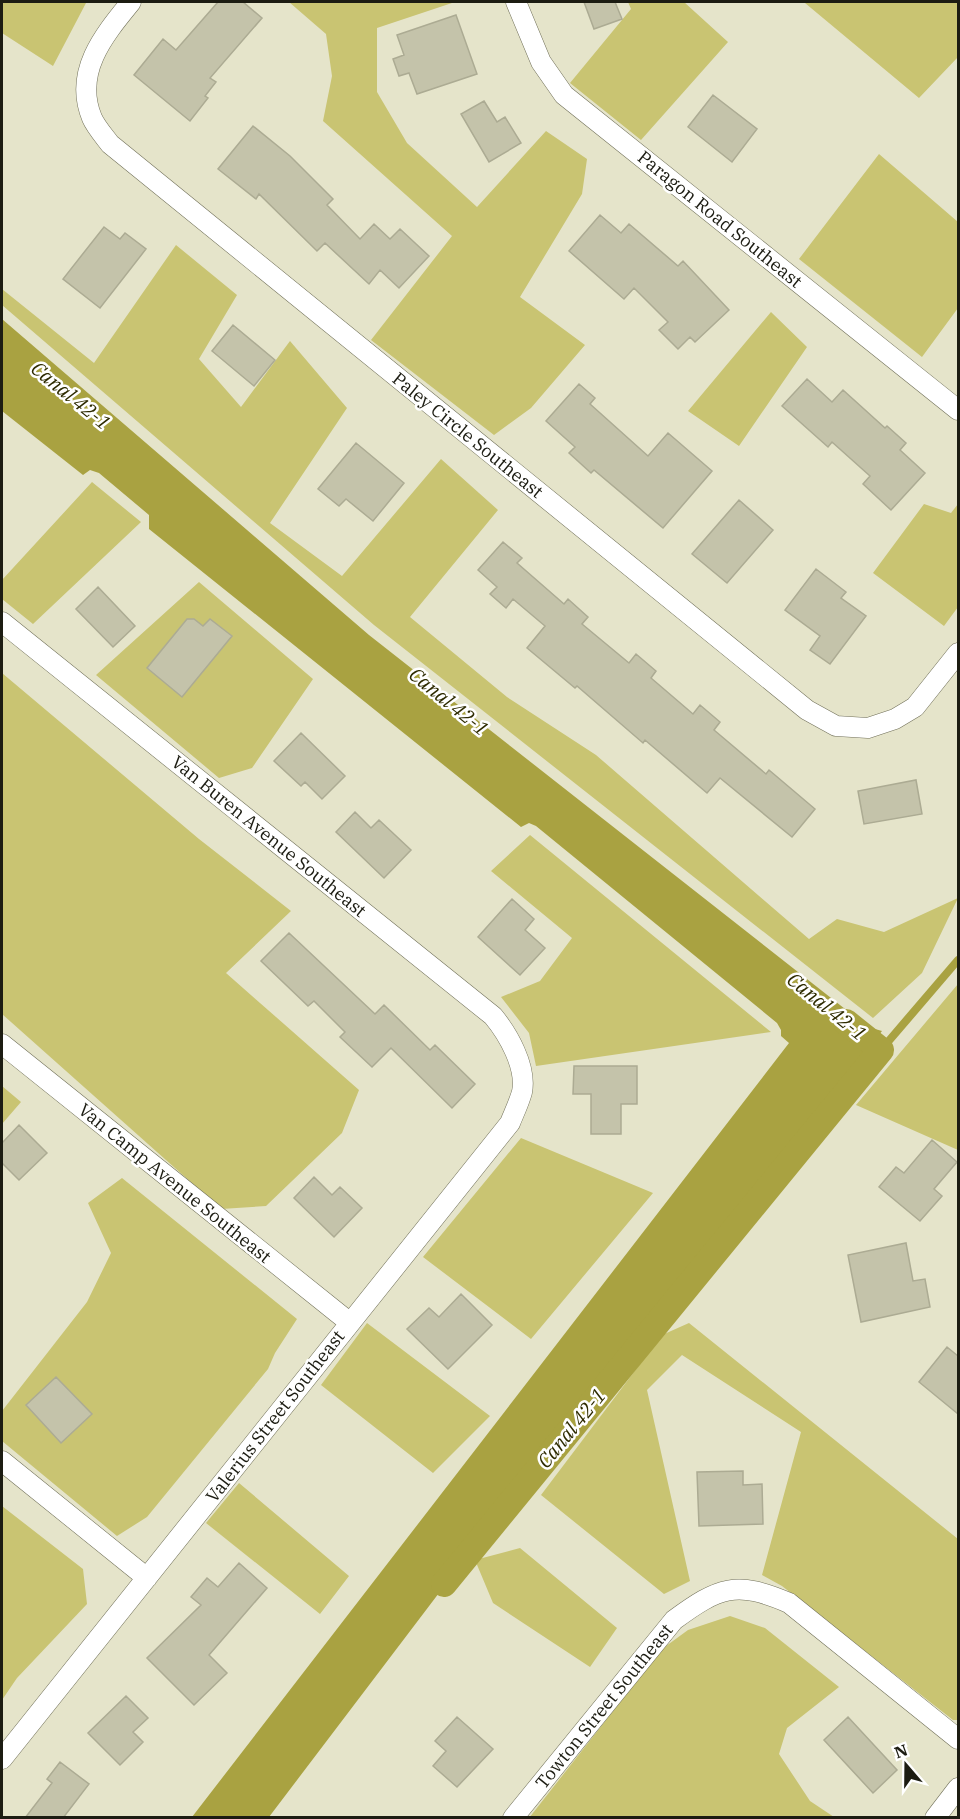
<svg xmlns="http://www.w3.org/2000/svg" width="960" height="1819" viewBox="0 0 960 1819" font-family="'IBM Plex Serif',serif">
<style>
.green{fill:#c9c472}
.water{fill:#a9a241}
.lines{fill:none;stroke-linecap:round;stroke-linejoin:round}
.stream{stroke:#a9a241;stroke-width:8}
.canal{stroke:#a9a241;stroke-width:26}
.building{fill:#c4c3aa;stroke:#acab93;stroke-width:1.5}
.minor-casing{stroke:#717059;stroke-width:21}
.minor{stroke:#fff;stroke-width:20}
.labels{text-anchor:middle;dominant-baseline:central;stroke-width:5;stroke-linejoin:round;paint-order:stroke}
.street-label{font-size:18px;fill:#1c1c12;stroke:#fff}
.water-label{font-size:20px;font-style:italic;fill:#2e2b01;stroke:#fff}
</style>
<rect width="100%" height="100%" fill="#e5e4ca"/>
<path class="green" d="M 2,2 L 84,2 L 86,3 L 53,66 L 2,33 Z
M 289,2 L 455,2 L 377,28 L 377,92 L 407,143 L 477,207 L 546,131 L 587,159 L 582,194 L 520,297 L 585,345 L 531,408 L 494,435 L 371,340 L 452,236 L 323,121 L 332,76 L 326,34 Z
M 628,2 L 684,2 L 728,42 L 641,140 L 570,83 L 631,9 Z
M 807,2 L 958,2 L 958,57 L 919,98 L 805,3 Z
M 879,154 L 958,222 L 958,308 L 922,357 L 799,259 Z
M 176,245 L 237,295 L 199,359 L 241,407 L 290,341 L 347,408 L 270,523 L 342,576 L 441,459 L 498,510 L 410,617 L 507,697 L 596,755 L 809,939 L 837,919 L 884,932 L 958,898 L 922,973 L 873,1018 L 374,625 L 2,305 L 2,289 L 94,363 Z
M 771,312 L 807,347 L 739,446 L 688,411 Z
M 92,482 L 141,522 L 33,624 L 2,599 L 2,580 Z
M 924,504 L 951,513 L 958,504 L 958,607 L 944,626 L 873,573 Z
M 199,582 L 313,679 L 252,768 L 219,778 L 96,675 Z
M 2,673 L 199,839 L 291,911 L 226,973 L 359,1090 L 342,1133 L 266,1206 L 221,1209 L 2,1014 Z
M 530,835 L 771,1032 L 536,1066 L 529,1033 L 501,997 L 540,981 L 572,938 L 491,871 Z
M 958,984 L 958,1150 L 856,1105 Z
M 2,1086 L 21,1102 L 2,1124 Z
M 521,1138 L 653,1193 L 531,1339 L 423,1257 Z
M 122,1178 L 297,1319 L 275,1353 L 268,1369 L 147,1517 L 117,1536 L 2,1441 L 2,1411 L 87,1302 L 111,1253 L 88,1203 Z
M 367,1323 L 490,1416 L 433,1473 L 321,1385 Z
M 689,1323 L 958,1539 L 958,1720 L 953,1720 L 782,1586 L 762,1575 L 801,1432 L 682,1355 L 647,1390 L 690,1581 L 664,1594 L 541,1495 L 662,1335 Z
M 239,1483 L 349,1576 L 320,1614 L 206,1523 Z
M 2,1506 L 83,1569 L 87,1604 L 17,1678 L 2,1700 Z
M 520,1548 L 617,1628 L 590,1667 L 493,1603 L 475,1560 Z
M 730,1616 L 765,1628 L 839,1687 L 787,1728 L 779,1754 L 810,1801 L 834,1817 L 529,1818 L 662,1649 L 688,1630 Z"/>
<path class="water" d="M 2,319 L 369,635 L 868,1027 L 882,1031 L 473,1548 L 466,1553 L 464,1560 L 269,1817 L 192,1817 L 789,1043 L 781,1036 L 781,1030 L 777,1023 L 536,826 L 529,823 L 521,827 L 149,529 L 149,515 L 99,473 L 90,470 L 83,475 L 2,411 Z"/>
<g class="lines">
<path class="stream" d="M 881,1050 L 958,960"/>
<path class="canal" d="M 444,1584 L 881,1050 L 846,1022"/>
</g>
<path class="building" d="M 218,2 L 243,2 L 262,18 L 210,78 L 216,82 L 205,96 L 208,98 L 190,121 L 134,75 L 163,39 L 176,50 Z
M 584,2 L 615,2 L 622,19 L 594,29 Z
M 456,15 L 477,74 L 417,94 L 409,73 L 399,76 L 393,59 L 404,55 L 397,35 Z
M 713,95 L 757,129 L 732,162 L 688,127 Z
M 484,101 L 497,122 L 505,117 L 521,143 L 489,162 L 461,114 Z
M 253,126 L 290,156 L 333,199 L 327,205 L 360,239 L 374,224 L 390,239 L 400,229 L 429,256 L 399,288 L 380,270 L 369,284 L 325,243 L 317,251 L 259,194 L 256,199 L 218,169 Z
M 600,215 L 621,233 L 629,224 L 678,266 L 683,261 L 729,310 L 695,342 L 690,337 L 678,349 L 659,330 L 668,322 L 634,288 L 624,299 L 569,251 Z
M 104,227 L 120,239 L 125,233 L 146,249 L 100,308 L 63,279 Z
M 233,325 L 275,360 L 254,386 L 212,351 Z
M 807,379 L 832,402 L 843,390 L 885,428 L 887,426 L 906,443 L 900,450 L 925,473 L 891,510 L 863,484 L 870,476 L 832,442 L 828,447 L 782,406 Z
M 579,384 L 595,398 L 590,404 L 648,456 L 668,433 L 712,471 L 663,528 L 594,470 L 591,473 L 569,453 L 575,447 L 546,421 Z
M 356,443 L 404,483 L 373,521 L 346,499 L 339,506 L 318,489 Z
M 739,500 L 773,530 L 727,583 L 692,554 Z
M 503,542 L 522,558 L 517,563 L 564,604 L 568,599 L 588,617 L 582,624 L 629,663 L 636,654 L 656,671 L 651,678 L 693,714 L 700,705 L 720,722 L 714,730 L 766,774 L 769,770 L 815,809 L 792,837 L 720,778 L 707,793 L 645,740 L 643,743 L 577,686 L 575,688 L 527,648 L 545,626 L 513,599 L 506,608 L 490,594 L 497,587 L 478,570 Z
M 816,569 L 846,592 L 841,598 L 866,616 L 830,664 L 810,650 L 820,636 L 785,610 Z
M 98,587 L 135,626 L 113,647 L 76,609 Z
M 187,619 L 194,619 L 203,626 L 210,619 L 232,636 L 182,697 L 147,668 Z
M 301,733 L 345,776 L 322,799 L 305,782 L 301,786 L 274,761 Z
M 916,780 L 922,814 L 864,824 L 858,791 Z
M 355,812 L 371,828 L 379,820 L 411,850 L 384,878 L 336,832 Z
M 512,899 L 534,919 L 525,930 L 545,948 L 520,975 L 478,937 Z
M 289,933 L 375,1014 L 384,1005 L 430,1050 L 435,1045 L 475,1084 L 452,1108 L 391,1048 L 372,1067 L 340,1037 L 345,1032 L 314,1001 L 308,1006 L 261,961 Z
M 574,1066 L 637,1066 L 637,1104 L 621,1104 L 621,1134 L 591,1134 L 591,1094 L 573,1094 Z
M 19,1125 L 47,1153 L 19,1180 L 2,1163 L 2,1143 Z
M 932,1140 L 957,1162 L 934,1189 L 942,1196 L 920,1221 L 879,1187 L 896,1167 L 904,1173 Z
M 314,1177 L 332,1195 L 340,1187 L 362,1208 L 334,1237 L 294,1198 Z
M 906,1243 L 913,1281 L 925,1279 L 930,1307 L 861,1322 L 848,1255 Z
M 461,1294 L 492,1325 L 448,1369 L 407,1329 L 429,1308 L 439,1317 Z
M 947,1347 L 958,1356 L 958,1414 L 919,1382 Z
M 56,1377 L 92,1414 L 61,1443 L 26,1405 Z
M 743,1471 L 743,1485 L 762,1484 L 763,1524 L 699,1526 L 697,1472 Z
M 239,1563 L 267,1588 L 209,1655 L 227,1673 L 194,1705 L 147,1658 L 201,1605 L 191,1597 L 207,1578 L 218,1587 Z
M 126,1696 L 148,1718 L 133,1732 L 143,1742 L 120,1765 L 88,1733 Z
M 457,1717 L 493,1749 L 457,1787 L 433,1766 L 446,1751 L 435,1741 Z
M 848,1717 L 897,1770 L 873,1793 L 824,1740 Z
M 60,1762 L 89,1784 L 63,1818 L 25,1818 L 52,1783 L 47,1779 Z"/>
<g class="lines">
<g class="minor-casing">
<path id="minor" d="M 131,2 C 104,35 73,72 92,118 C 96,127 104,136 110,144 L 807,710 L 836,726 L 868,728 L 895,719 L 915,707 L 958,653
M 516,2 L 541,62 L 564,95 L 958,410
M 2,622 L 493,1016 C 508,1034 527,1067 522,1092 C 519,1103 514,1113 510,1123 L 2,1759
M 2,1044 L 349,1322
M 2,1461 L 147,1578
M 513,1818 L 674,1620 C 719,1587 736,1580 789,1603 L 958,1739
M 935,1818 L 958,1788"/>
</g>
<use href="#minor" class="minor"/>
</g>
<g class="labels">
<g class="street-label">
<text transform="translate(720 219) rotate(39)">Paragon Road Southeast</text>
<text transform="translate(468 435) rotate(39)">Paley Circle Southeast</text>
<text transform="translate(269 836) rotate(39)">Van Buren Avenue Southeast</text>
<text transform="translate(175 1183) rotate(39)">Van Camp Avenue Southeast</text>
<text transform="translate(275 1416) rotate(-52)">Valerius Street Southeast</text>
<text transform="translate(604 1706) rotate(-51)">Towton Street Southeast</text>
</g>
<g class="water-label">
<text transform="translate(71 395) rotate(39)">Canal 42-1</text>
<text transform="translate(449 701) rotate(39)">Canal 42-1</text>
<text transform="translate(827 1006) rotate(39)">Canal 42-1</text>
<text transform="translate(571 1428) rotate(-51)">Canal 42-1</text>
</g>
</g>
<rect width="960" height="1819" fill="none" stroke="#1c1c12" stroke-width="6"/>
<g transform="translate(906 1765) rotate(340)" stroke="#ffffff" stroke-width="4.5" paint-order="stroke">
<path d="M0-4.5L10 22L0 15L-10 22Z" fill="#1c1c12"/>
<text y="-9" font-size="16" font-weight="bold" text-anchor="middle" fill="#1c1c12">N</text>
</g>
</svg>
